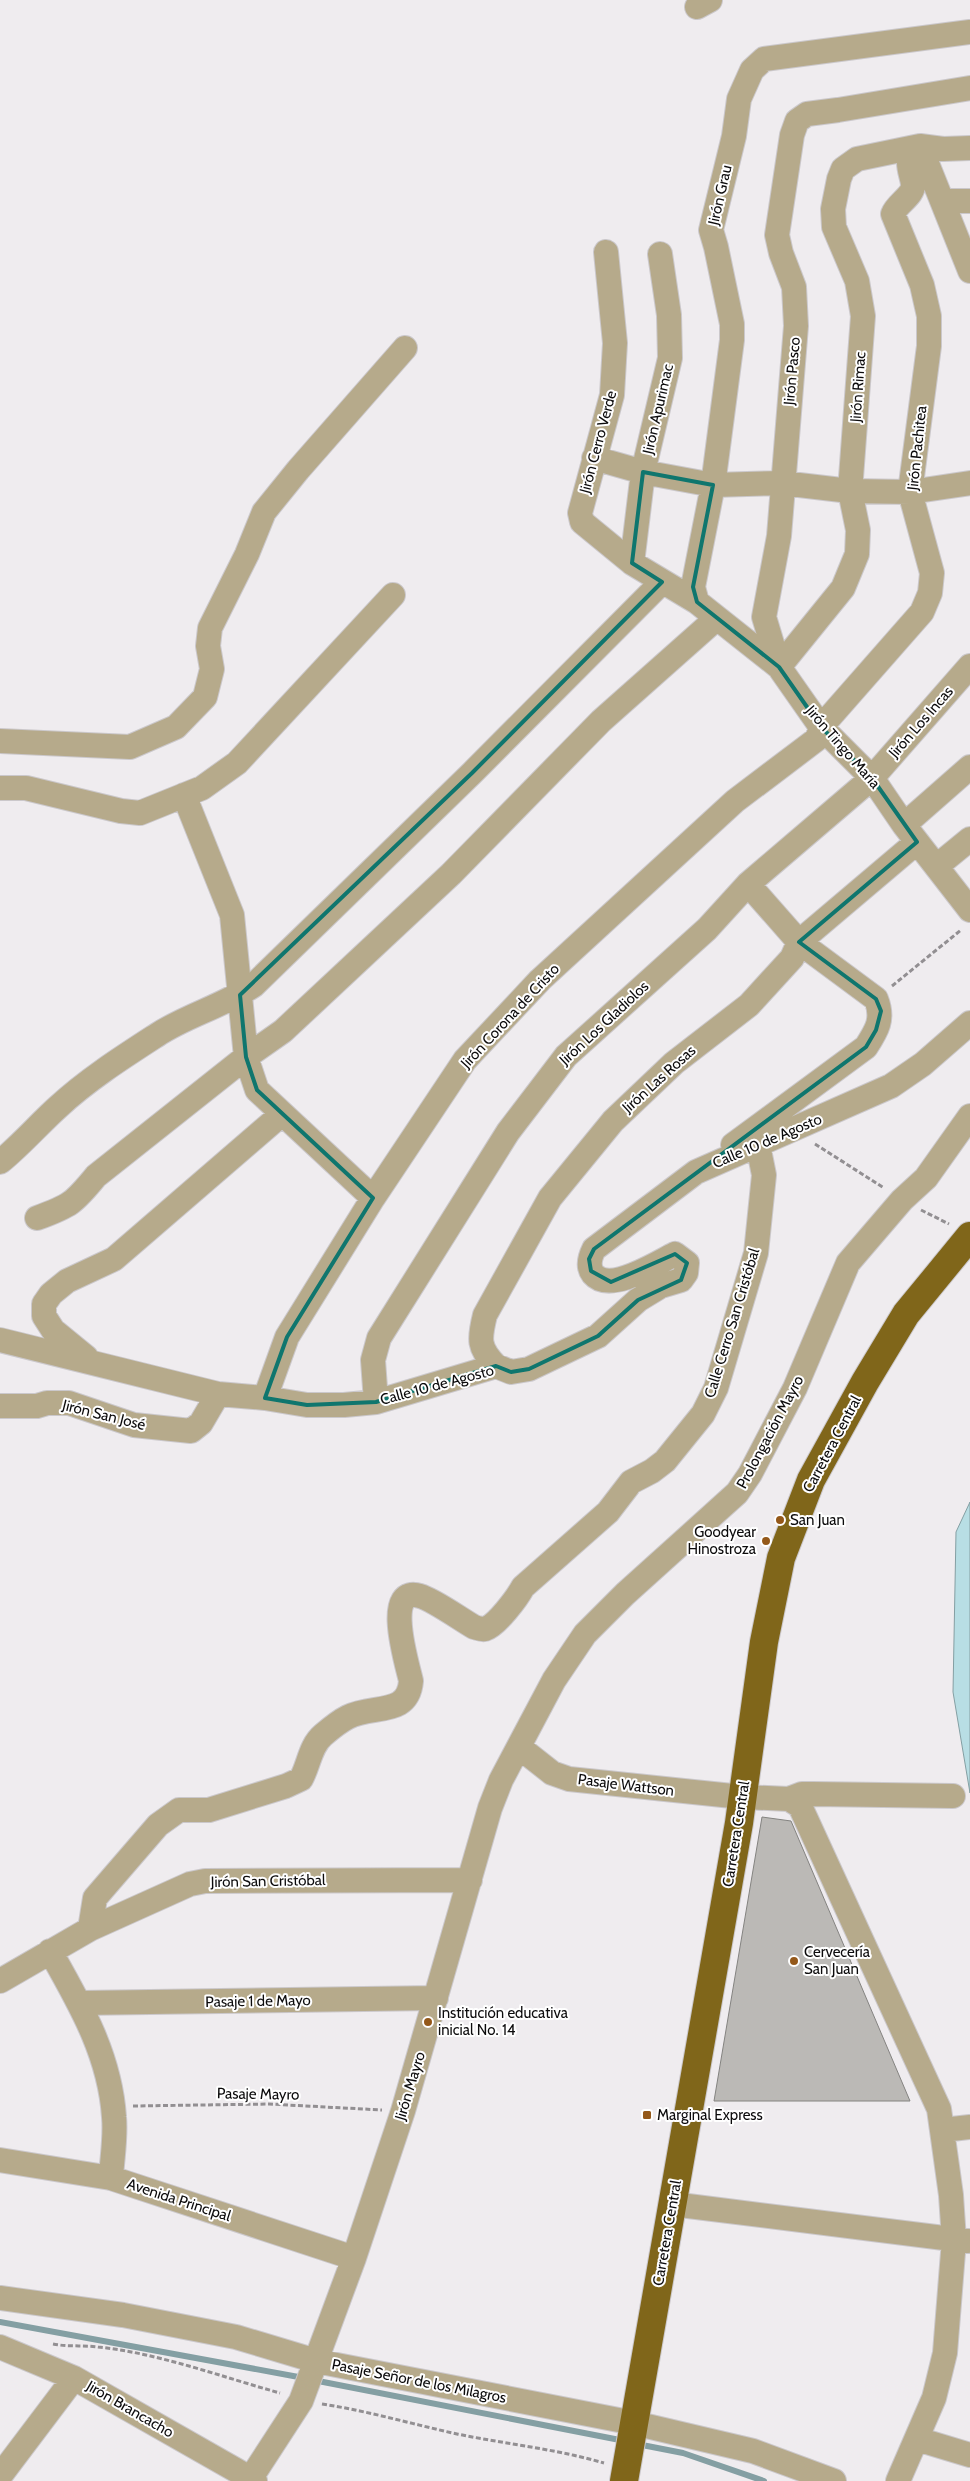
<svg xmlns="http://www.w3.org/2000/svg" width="970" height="2481" viewBox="0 0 970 2481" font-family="Cabin,sans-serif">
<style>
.water{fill:#b8dee4;stroke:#849fa3}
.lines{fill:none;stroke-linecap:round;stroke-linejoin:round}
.stream{stroke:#849fa3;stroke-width:6}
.building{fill:#bbb9b6;stroke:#848380}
.minor-casing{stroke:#cbc8cb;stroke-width:26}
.trunk-casing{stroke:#cbc8cb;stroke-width:30}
.path{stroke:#928f92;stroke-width:3;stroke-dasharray:5 2.5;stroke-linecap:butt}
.minor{stroke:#b6aa8b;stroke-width:24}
.trunk{stroke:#80661a;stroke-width:28}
.marked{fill:none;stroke:#0f766e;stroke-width:4;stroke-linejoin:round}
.poi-dot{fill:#945819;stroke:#fff;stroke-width:2}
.labels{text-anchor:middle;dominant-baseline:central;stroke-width:4;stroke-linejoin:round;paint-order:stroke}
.street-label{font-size:15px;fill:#0c0b0c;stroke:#fff}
.poi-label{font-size:15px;fill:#0c0b0c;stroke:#fff;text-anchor:start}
</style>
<rect width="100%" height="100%" fill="#efecef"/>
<path class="water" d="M 970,1502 L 970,1793 L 953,1692 L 956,1532 Z"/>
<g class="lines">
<path class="stream" d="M 0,2322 L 304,2378
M 313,2380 L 625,2441
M 637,2444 L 683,2453 L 764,2481"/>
</g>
<path class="building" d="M 762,1817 L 791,1821 L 910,2101 L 714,2101 Z"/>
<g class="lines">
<g class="minor-casing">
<path id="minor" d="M 697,7 L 710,0
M 920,146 L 942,201 L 970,201
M 942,201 L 970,271
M 606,252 L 615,343 L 612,395 L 580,513 L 582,522 L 632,563 L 697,602 L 779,667 L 821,727 L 872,778 L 904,825 L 970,910
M 594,458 L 643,472 L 713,485 L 782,483 L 850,491 L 910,492 L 970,483
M 632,563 L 643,472 L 670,358 L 669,315 L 660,254
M 697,602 L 693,587 L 713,485 L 732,340 L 732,324 L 716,247 L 711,230 L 734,136 L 739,99 L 752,70 L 764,59 L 970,32
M 779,667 L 764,617 L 779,536 L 796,326 L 794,287 L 781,253 L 777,235 L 792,135 L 797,121 L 807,114 L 838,110 L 970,88
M 779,667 L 843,588 L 857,554 L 858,530 L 850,491 L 863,316 L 857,281 L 834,227 L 833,209 L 839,179 L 843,169 L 857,159 L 920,146 L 943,149 L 970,148
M 0,741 L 130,747 L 176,727 L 205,697 L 212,669 L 208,646 L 210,628 L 247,554 L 264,512 L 298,470 L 405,348
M 0,788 L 26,788 L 121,811 L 140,813 L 202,788 L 237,763 L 393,595
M 184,795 L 232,915 L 246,1057 L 257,1090 L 373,1198
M 904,825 L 970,767
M 937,866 L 970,839
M 733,1145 L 866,1047 C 877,1030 884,1019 876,999 L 799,942 L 748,884
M 0,1162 C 21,1145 38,1125 58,1107 C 87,1080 123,1057 157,1035 C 187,1015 224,1006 254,985 L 472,773 L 662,582
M 37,1218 C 70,1206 74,1203 96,1176 L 246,1057 L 283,1031 L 451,874 L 601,721 L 717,618
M 0,1340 L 218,1394 L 265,1398 L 307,1405 L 344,1405 L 376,1402 L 496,1366 L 511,1372 L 529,1369 L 598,1336 L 638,1300 L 661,1286 L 681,1280 L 686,1273 L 687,1263 L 675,1254 C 657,1263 610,1294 593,1274 C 587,1266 590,1257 594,1249 L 696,1172 L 891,1086 L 923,1064 L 970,1023
M 86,1357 L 53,1330 L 44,1316 L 44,1304 L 51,1294 L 67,1281 L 114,1259 L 282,1114
M 496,1366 C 478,1348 479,1339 485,1315 L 550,1198 L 613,1121 L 674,1063 L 749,1005 L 792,958 L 799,942 L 917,842
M 265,1398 L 287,1337 L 373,1198 L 465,1060 L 540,980 L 735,801 L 817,739 L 821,727 L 922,612 L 930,593 L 932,573 L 910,492 L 929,346 L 929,316 L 922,285 L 893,214 C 897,203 914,196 913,184 C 912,177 909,170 909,163 L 920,146
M 376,1402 L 373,1360 L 379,1338 L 508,1132 L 566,1056 L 707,929 L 748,884 L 872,778 L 970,666
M 0,1406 L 37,1406 L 47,1403 L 69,1403 L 134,1425 L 191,1431 L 201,1423 L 218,1394
M 519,1747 L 552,1773 L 569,1779 L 742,1797 L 789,1799 L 800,1806 L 939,2109 L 951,2195 L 954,2240 L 945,2353 L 934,2398 L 898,2481
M 789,1799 L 802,1794 L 813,1794 L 953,1796
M 90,1929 L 95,1898 L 158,1825 L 179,1810 L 209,1810 L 286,1786 L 301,1779 C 309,1765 310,1746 323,1735 C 330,1729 340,1721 348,1717 C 373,1704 408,1717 411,1681 C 408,1667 382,1584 420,1596 C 434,1600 460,1619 474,1627 C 478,1628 482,1630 485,1629 C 497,1625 517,1598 523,1587 L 608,1512 L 631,1482 L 652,1471 L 665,1461 L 703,1414 L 716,1388 L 756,1253 L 764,1175 L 758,1145
M 50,1951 C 80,2004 110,2055 114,2117 C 116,2137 112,2158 111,2178
M 0,1981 L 90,1929 L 190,1884 L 205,1881 L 470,1880
M 79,2003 L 436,1998
M 943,2130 L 970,2127
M 0,2160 L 111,2178 L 354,2258
M 672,2204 L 968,2241
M 0,2298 L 123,2315 L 236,2337 L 316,2361 L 634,2423 L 753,2451 L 834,2481
M 0,2347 L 74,2378 L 255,2481
M 917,2439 L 970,2455
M 0,2476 L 74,2378
M 249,2481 L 301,2401 L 354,2258 L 403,2111 L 490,1808 L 501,1780 L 554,1680 L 585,1634 L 625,1594 L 737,1493 L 750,1474 L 795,1388 L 848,1263 L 902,1200 L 926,1178 L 970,1116"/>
</g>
<g class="trunk-casing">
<path id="trunk" d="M 624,2481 L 739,1823 L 764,1642 L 781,1558 L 811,1480 L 865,1382 L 906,1314 L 970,1236"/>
</g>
<path class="path" d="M 892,986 L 961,930
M 815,1144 L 884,1188
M 921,1210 L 949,1224
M 133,2106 L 269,2104 L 382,2110
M 53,2344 C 68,2347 83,2345 98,2347 C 158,2353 222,2377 280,2393
M 322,2404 C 368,2411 412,2424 457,2434 C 506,2444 556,2449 604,2463"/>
<use href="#minor" class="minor"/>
<use href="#trunk" class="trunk"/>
</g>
<path class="marked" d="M 643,472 L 713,485 L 693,587 L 697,602 L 779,667 L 821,727 L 872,778 L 917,842 L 799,942 L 876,999 L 881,1011 L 876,1030 L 866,1047 L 594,1249 L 589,1259 L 591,1271 L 611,1282 L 675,1254 L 687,1263 L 681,1280 L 638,1300 L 598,1336 L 529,1369 L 511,1372 L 496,1366 L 376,1402 L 307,1405 L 265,1398 L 287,1337 L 373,1198 L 257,1090 L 246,1057 L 240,995 L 472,773 L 662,582 L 632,563 Z"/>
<g class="poi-dot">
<circle cx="780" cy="1520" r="5"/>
<circle cx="766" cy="1541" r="5"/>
<circle cx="794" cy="1961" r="5"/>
<circle cx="428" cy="2022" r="5"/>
<rect x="642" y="2110" width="10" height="10" rx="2.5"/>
</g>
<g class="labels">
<g class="street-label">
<text transform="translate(720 195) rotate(-77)">Jirón Grau</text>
<text transform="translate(792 371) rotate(-85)">Jirón Pasco</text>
<text transform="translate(858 387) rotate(-86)">Jirón Rimac</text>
<text transform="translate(658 409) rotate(-77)">Jirón Apurimac</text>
<text transform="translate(598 442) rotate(-75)">Jirón Cerro Verde</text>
<text transform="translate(917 448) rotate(-84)">Jirón Pachitea</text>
<text transform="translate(921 722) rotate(-49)">Jirón Los Incas</text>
<text transform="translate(843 747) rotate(49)">Jirón Tingo María</text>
<text transform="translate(510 1016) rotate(-47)">Jirón Corona de Cristo</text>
<text transform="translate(604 1023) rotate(-43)">Jirón Los Gladiolos</text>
<text transform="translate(659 1079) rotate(-42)">Jirón Las Rosas</text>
<text transform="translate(767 1141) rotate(-23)">Calle 10 de Agosto</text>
<text transform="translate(732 1323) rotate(-73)">Calle Cerro San Cristóbal</text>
<text transform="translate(437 1385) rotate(-15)">Calle 10 de Agosto</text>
<text transform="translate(104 1415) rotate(14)">Jirón San José</text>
<text transform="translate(770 1432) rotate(-62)">Prolongación Mayro</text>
<text transform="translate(832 1444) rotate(-62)">Carretera Central</text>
<text transform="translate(626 1785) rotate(7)">Pasaje Wattson</text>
<text transform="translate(736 1834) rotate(-81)">Carretera Central</text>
<text transform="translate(268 1881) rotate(-1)">Jirón San Cristóbal</text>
<text transform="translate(258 2001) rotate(-1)">Pasaje 1 de Mayo</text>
<text transform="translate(410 2086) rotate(-73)">Jirón Mayro</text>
<text transform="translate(258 2094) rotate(1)">Pasaje Mayro</text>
<text transform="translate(179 2200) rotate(18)">Avenida Principal</text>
<text transform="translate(667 2233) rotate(-80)">Carretera Central</text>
<text transform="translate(419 2381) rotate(11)">Pasaje Señor de los Milagros</text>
<text transform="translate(130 2409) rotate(30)">Jirón Brancacho</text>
</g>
<g class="poi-label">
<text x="790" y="1520">San Juan</text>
<text x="756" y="1532" text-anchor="end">Goodyear<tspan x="756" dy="17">Hinostroza</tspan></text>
<text x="804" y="1952">Cervecería<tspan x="804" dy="17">San Juan</tspan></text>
<text x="438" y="2013">Institución educativa<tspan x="438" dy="17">inicial No. 14</tspan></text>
<text x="657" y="2115">Marginal Express</text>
</g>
</g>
</svg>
